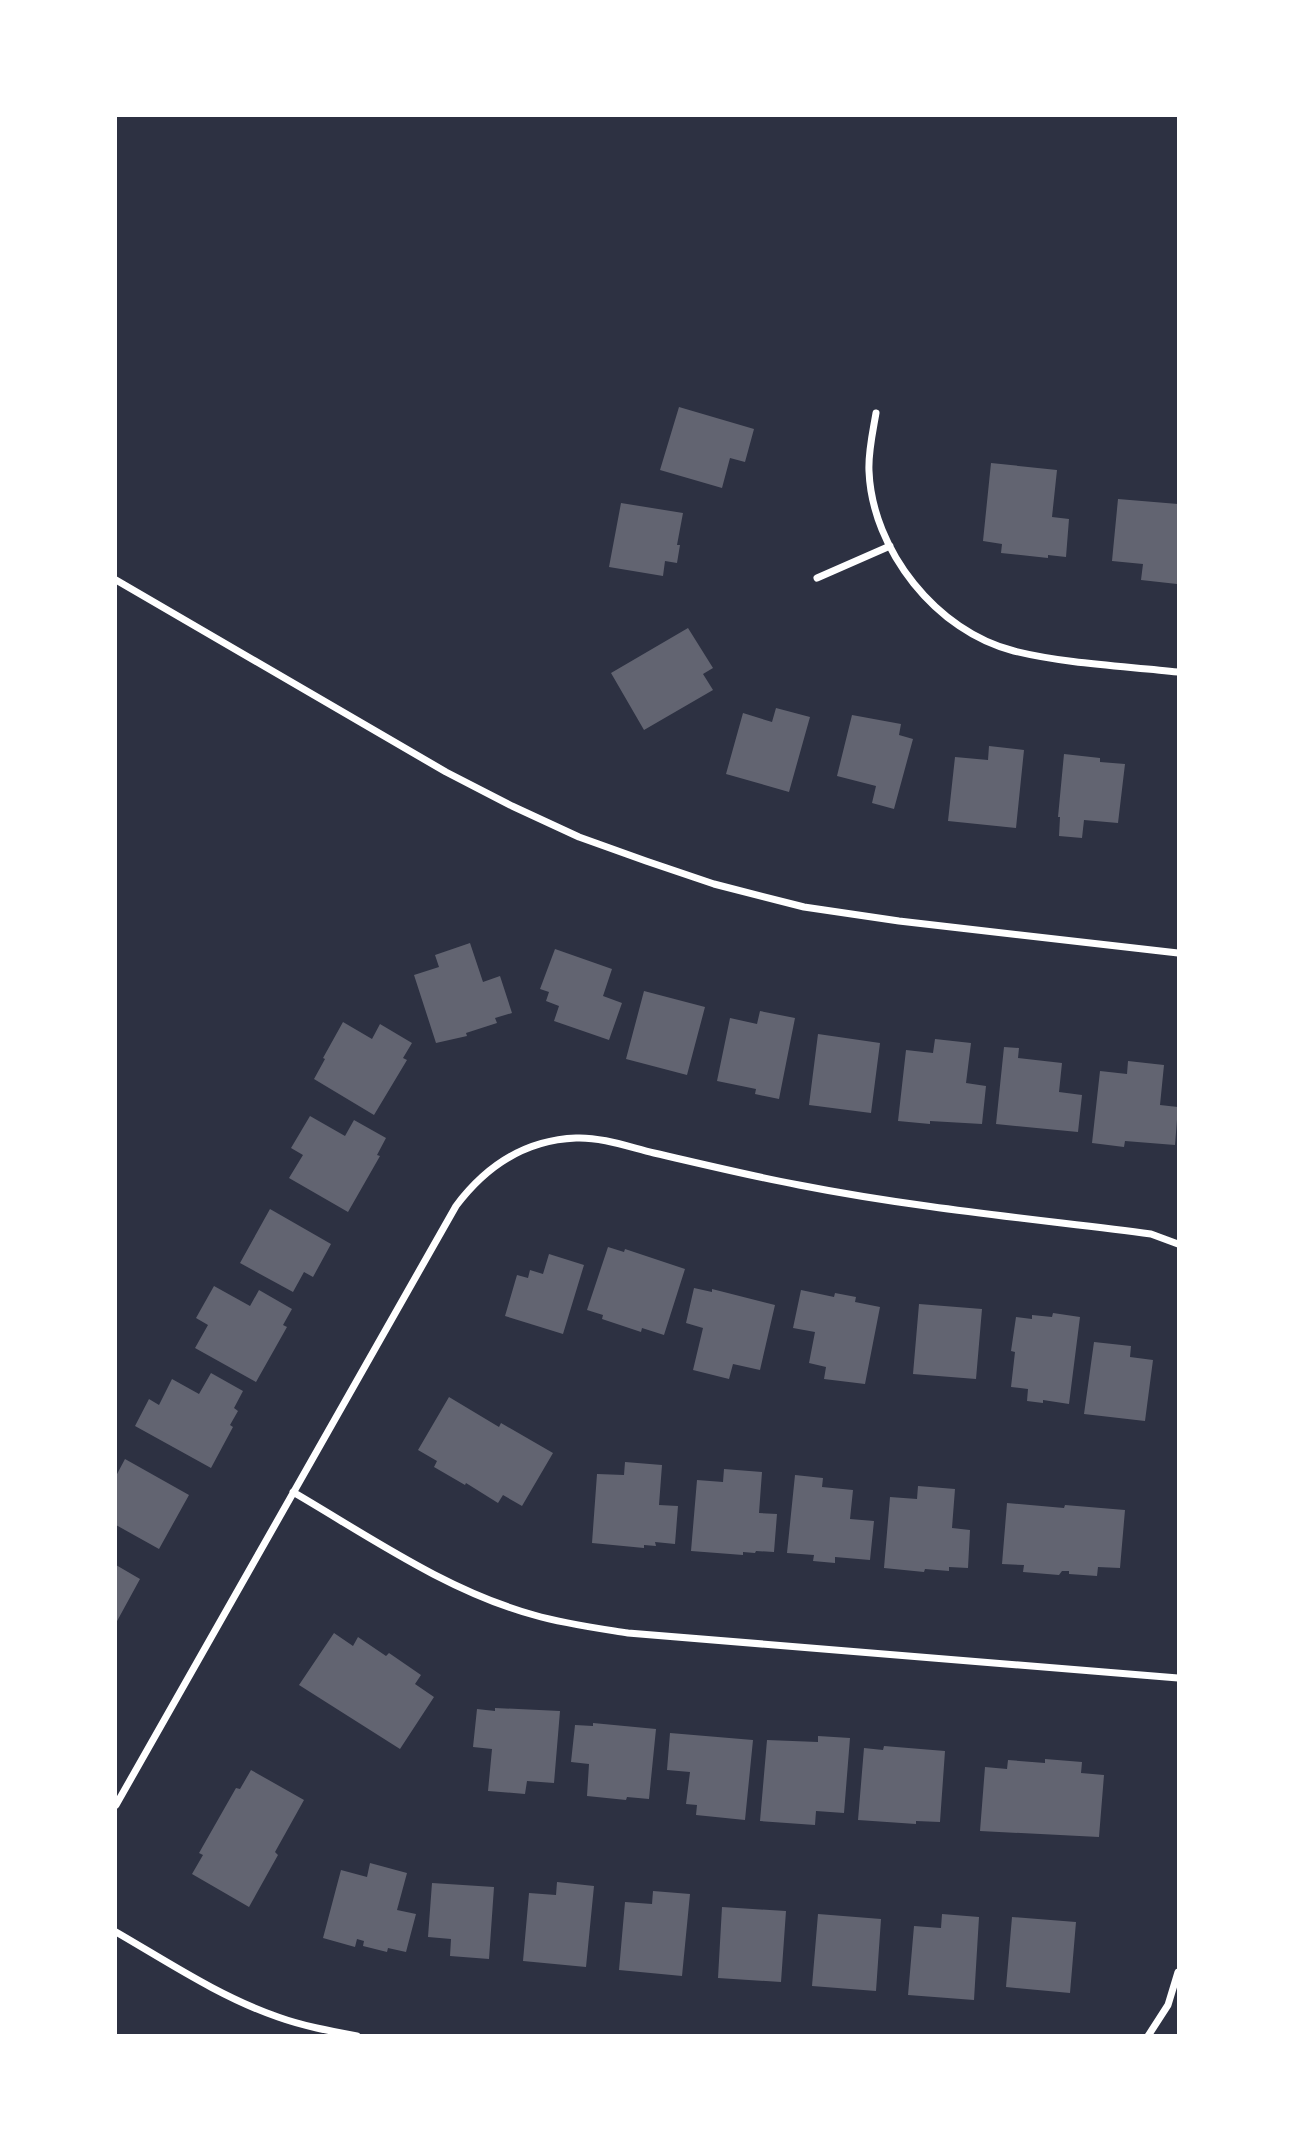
<svg xmlns="http://www.w3.org/2000/svg" width="1294" height="2151" viewBox="0 0 1294 2151" font-family="Commissioner,sans-serif">
<style>
.building{fill:#626471}
.lines{fill:none;stroke-linecap:round;stroke-linejoin:round}
.minor{stroke:#fff;stroke-width:7}
</style>
<rect width="100%" height="100%" fill="#2d3142"/>
<path class="building" d="M 679,407 L 754,429 L 745,462 L 730,458 L 722,488 L 660,470 Z
M 991,463 L 1057,470 L 1052,517 L 1069,519 L 1066,557 L 1048,555 L 1048,558 L 1001,553 L 1002,544 L 983,541 Z
M 1118,499 L 1178,504 L 1177,584 L 1141,580 L 1143,564 L 1112,561 Z
M 621,503 L 683,513 L 677,545 L 680,545 L 677,563 L 665,561 L 663,576 L 609,567 Z
M 688,628 L 713,668 L 703,674 L 713,690 L 644,730 L 611,673 Z
M 776,708 L 810,717 L 789,792 L 726,774 L 743,713 L 772,722 Z
M 852,715 L 901,724 L 899,735 L 913,739 L 894,809 L 872,803 L 876,786 L 837,776 Z
M 989,746 L 1024,750 L 1016,828 L 948,821 L 955,757 L 988,760 Z
M 1064,754 L 1100,758 L 1100,762 L 1125,764 L 1118,823 L 1084,820 L 1082,838 L 1059,836 L 1060,817 L 1058,817 Z
M 470,943 L 483,982 L 500,976 L 512,1013 L 495,1018 L 497,1023 L 466,1033 L 467,1036 L 436,1043 L 414,975 L 439,967 L 435,955 Z
M 555,949 L 612,969 L 603,996 L 622,1003 L 609,1040 L 554,1021 L 559,1006 L 546,1001 L 549,992 L 540,989 Z
M 644,991 L 705,1007 L 687,1075 L 626,1059 Z
M 760,1011 L 795,1018 L 779,1099 L 755,1094 L 756,1089 L 717,1081 L 730,1018 L 757,1024 Z
M 343,1022 L 372,1039 L 380,1024 L 412,1043 L 403,1058 L 407,1060 L 374,1115 L 314,1079 L 325,1059 L 323,1058 Z
M 818,1034 L 880,1043 L 871,1113 L 809,1105 Z
M 935,1039 L 971,1043 L 966,1083 L 986,1086 L 982,1124 L 930,1121 L 930,1124 L 898,1121 L 906,1050 L 933,1053 Z
M 1004,1047 L 1019,1048 L 1018,1058 L 1062,1063 L 1059,1092 L 1082,1095 L 1078,1132 L 996,1124 Z
M 1128,1061 L 1164,1065 L 1160,1105 L 1178,1107 L 1175,1145 L 1125,1141 L 1124,1147 L 1092,1143 L 1100,1071 L 1127,1074 Z
M 310,1116 L 345,1136 L 354,1120 L 386,1138 L 377,1155 L 380,1156 L 348,1212 L 289,1178 L 303,1155 L 291,1148 Z
M 270,1209 L 331,1244 L 313,1277 L 304,1272 L 293,1292 L 240,1263 Z
M 608,1247 L 624,1252 L 625,1249 L 685,1269 L 664,1335 L 642,1328 L 641,1332 L 602,1319 L 603,1315 L 587,1310 Z
M 549,1254 L 584,1265 L 563,1334 L 505,1316 L 517,1275 L 528,1278 L 530,1270 L 543,1274 Z
M 214,1286 L 250,1306 L 259,1290 L 292,1309 L 283,1325 L 287,1327 L 256,1382 L 195,1348 L 208,1325 L 196,1318 Z
M 694,1288 L 712,1292 L 712,1289 L 775,1305 L 760,1370 L 733,1364 L 729,1379 L 693,1370 L 703,1328 L 686,1323 Z
M 801,1290 L 834,1297 L 835,1293 L 856,1297 L 855,1302 L 880,1307 L 865,1384 L 824,1379 L 826,1367 L 809,1363 L 815,1332 L 793,1328 Z
M 919,1304 L 982,1309 L 976,1379 L 913,1374 Z
M 1053,1313 L 1080,1317 L 1069,1404 L 1043,1400 L 1043,1403 L 1027,1401 L 1028,1389 L 1011,1387 L 1015,1352 L 1011,1351 L 1016,1317 L 1032,1319 L 1032,1315 L 1052,1317 Z
M 1094,1342 L 1131,1346 L 1130,1357 L 1153,1360 L 1145,1421 L 1084,1414 Z
M 211,1373 L 243,1391 L 234,1408 L 238,1411 L 230,1425 L 233,1427 L 211,1468 L 135,1426 L 149,1399 L 159,1405 L 172,1379 L 199,1394 Z
M 449,1397 L 499,1427 L 501,1423 L 553,1453 L 522,1506 L 503,1495 L 498,1503 L 466,1483 L 465,1485 L 434,1467 L 437,1461 L 418,1450 Z
M 125,1459 L 189,1495 L 159,1549 L 116,1525 L 116,1476 Z
M 625,1462 L 662,1465 L 659,1505 L 678,1506 L 675,1544 L 655,1542 L 656,1546 L 644,1545 L 644,1548 L 592,1543 L 597,1474 L 624,1475 Z
M 724,1469 L 762,1472 L 759,1513 L 777,1514 L 774,1552 L 756,1551 L 755,1553 L 743,1552 L 743,1555 L 691,1551 L 697,1480 L 723,1482 Z
M 795,1475 L 823,1478 L 822,1487 L 853,1490 L 850,1519 L 874,1521 L 870,1560 L 835,1557 L 835,1563 L 813,1561 L 814,1555 L 787,1553 Z
M 918,1486 L 955,1489 L 952,1528 L 970,1530 L 968,1568 L 949,1567 L 949,1571 L 925,1569 L 924,1572 L 884,1568 L 890,1497 L 917,1499 Z
M 1007,1503 L 1064,1508 L 1065,1505 L 1125,1510 L 1120,1568 L 1098,1567 L 1097,1576 L 1069,1574 L 1069,1571 L 1062,1571 L 1059,1575 L 1023,1572 L 1024,1565 L 1002,1564 Z
M 116,1565 L 140,1579 L 116,1623 Z
M 334,1633 L 353,1646 L 358,1637 L 386,1656 L 389,1653 L 421,1675 L 415,1684 L 434,1697 L 400,1749 L 299,1685 Z
M 495,1708 L 560,1711 L 554,1783 L 527,1781 L 525,1794 L 488,1791 L 492,1749 L 473,1747 L 477,1709 L 495,1711 Z
M 593,1723 L 656,1729 L 649,1799 L 627,1797 L 626,1800 L 587,1796 L 589,1764 L 571,1762 L 575,1725 L 593,1726 Z
M 670,1733 L 753,1740 L 745,1820 L 696,1815 L 697,1805 L 686,1804 L 690,1772 L 667,1770 Z
M 818,1736 L 850,1738 L 844,1813 L 816,1811 L 815,1825 L 760,1821 L 767,1740 L 818,1742 Z
M 884,1746 L 945,1751 L 940,1822 L 916,1821 L 916,1824 L 858,1820 L 864,1748 L 883,1750 Z
M 1045,1759 L 1082,1762 L 1081,1773 L 1104,1775 L 1099,1837 L 980,1831 L 985,1767 L 1007,1769 L 1008,1760 L 1045,1763 Z
M 251,1770 L 304,1800 L 275,1852 L 278,1855 L 249,1907 L 192,1874 L 203,1855 L 199,1853 L 236,1788 L 240,1789 Z
M 370,1863 L 407,1873 L 397,1910 L 416,1914 L 406,1952 L 388,1948 L 387,1952 L 363,1946 L 364,1941 L 357,1939 L 355,1947 L 323,1938 L 341,1870 L 367,1877 Z
M 557,1882 L 594,1886 L 586,1967 L 523,1961 L 529,1893 L 556,1895 Z
M 432,1883 L 494,1887 L 489,1959 L 450,1956 L 451,1939 L 428,1937 Z
M 653,1891 L 690,1894 L 682,1976 L 619,1970 L 625,1902 L 652,1904 Z
M 722,1907 L 786,1911 L 781,1982 L 718,1978 Z
M 818,1914 L 881,1919 L 876,1991 L 812,1986 Z
M 942,1914 L 979,1917 L 974,2000 L 908,1995 L 914,1926 L 941,1928 Z
M 1012,1917 L 1076,1922 L 1070,1993 L 1006,1987 Z"/>
<g class="lines">
<path class="minor" d="M 876,413 C 873,431 868,452 869,471 C 872,550 937,632 1014,651 C 1067,664 1124,666 1178,672
M 817,578 L 890,546
M 116,580 L 446,772 L 512,806 L 579,837 L 646,861 L 714,884 L 804,907 L 899,921 L 1178,953
M 293,1492 C 370,1537 447,1591 534,1615 C 565,1624 596,1628 628,1633 L 1178,1678
M 116,1805 L 456,1206 C 486,1166 525,1140 576,1138 C 602,1137 629,1147 654,1153 C 702,1164 751,1176 799,1185 C 916,1208 1034,1219 1151,1234 L 1178,1244
M 116,1932 C 168,1962 220,1997 278,2017 C 303,2026 330,2031 357,2036
M 1148,2036 L 1168,2005 L 1178,1972"/>
</g>
<rect width="1294" height="2151" fill="none" stroke="#ffffff" stroke-width="234"/>
</svg>
